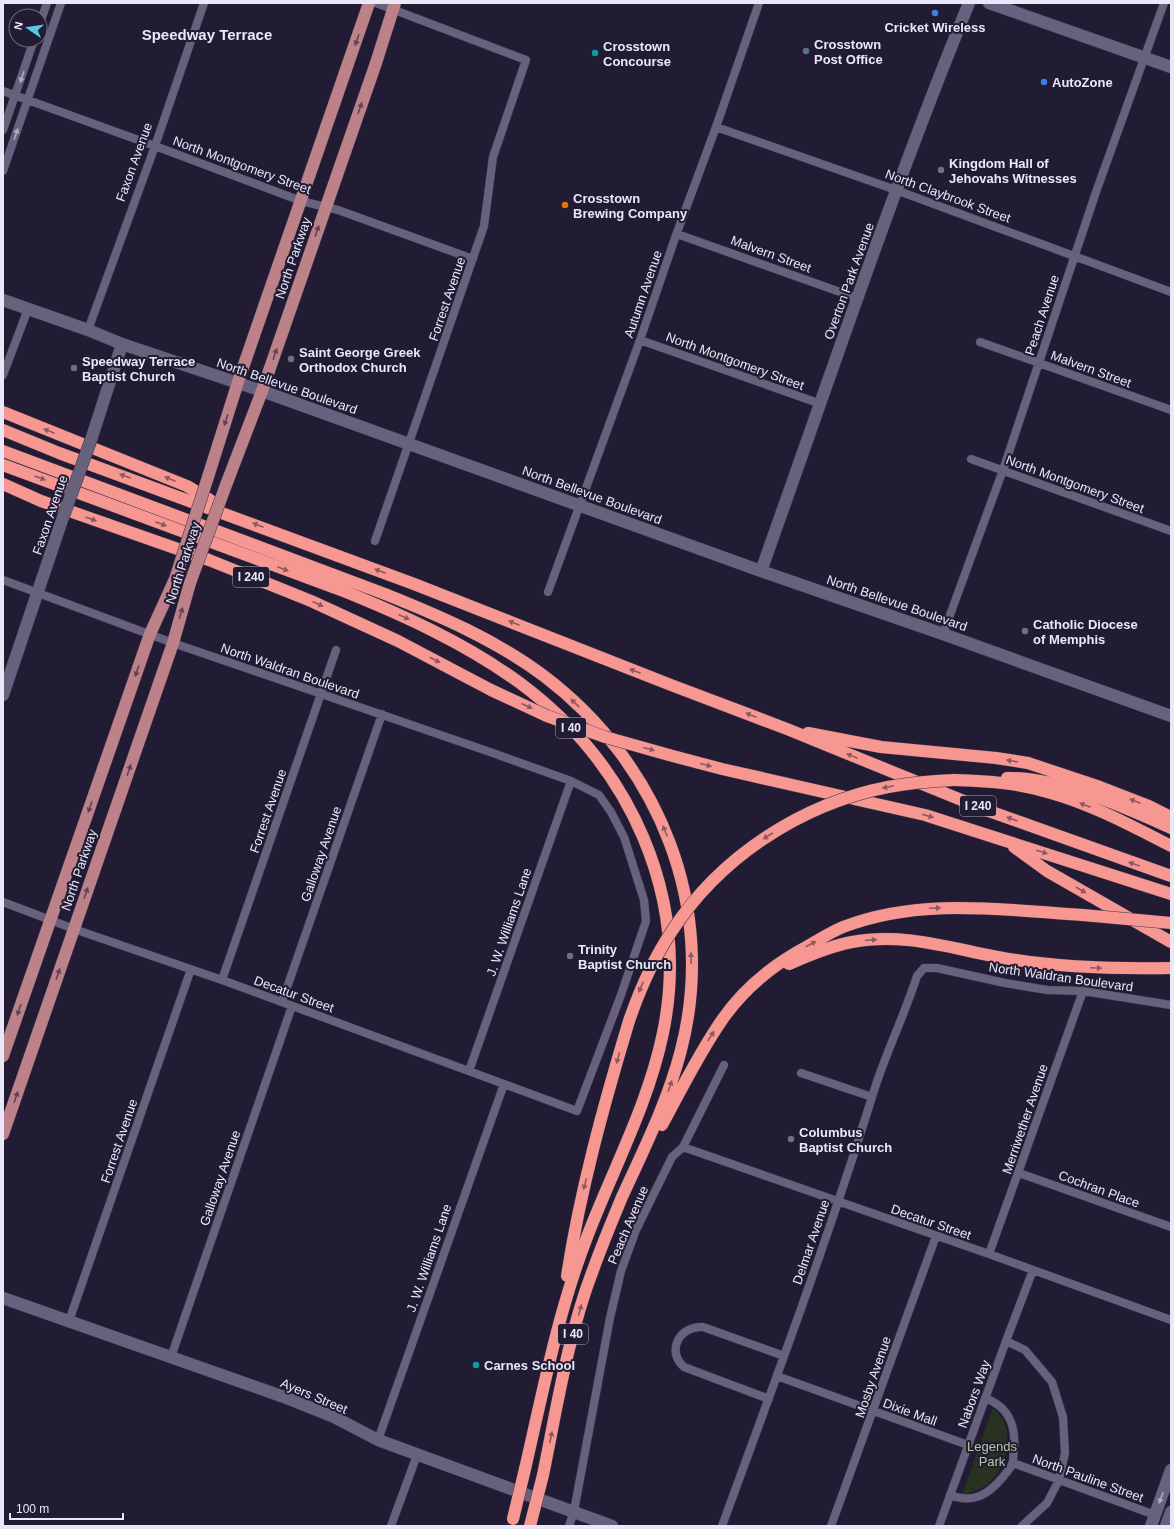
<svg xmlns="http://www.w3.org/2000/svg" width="1174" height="1529" viewBox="0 0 1174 1529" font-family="Helvetica,sans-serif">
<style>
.green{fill:#283221}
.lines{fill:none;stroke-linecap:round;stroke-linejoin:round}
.street-casing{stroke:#3c374b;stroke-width:9}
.secondary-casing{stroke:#3c374b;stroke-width:13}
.primary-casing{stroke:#3c374b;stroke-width:13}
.highway-casing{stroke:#3c374b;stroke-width:13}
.street{stroke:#67617d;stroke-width:8}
.secondary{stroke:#67617d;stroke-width:12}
.primary{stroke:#bd818a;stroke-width:12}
.highway{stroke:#f79792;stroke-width:12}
.secondary-bridge-casing{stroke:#3c374b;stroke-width:13;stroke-linecap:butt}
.primary-bridge-casing{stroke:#3c374b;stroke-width:13;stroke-linecap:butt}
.highway-bridge-casing{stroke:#3c374b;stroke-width:13;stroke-linecap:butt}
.secondary-bridge{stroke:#67617d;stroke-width:12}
.primary-bridge{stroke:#bd818a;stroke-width:12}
.highway-bridge{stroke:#f79792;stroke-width:12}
.oneway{fill:#5f4456}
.oneway2{fill:#afabc1}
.oneway3{fill:#8c5962}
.shop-dot{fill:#3f7fe0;stroke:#211b33;stroke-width:1.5}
.service-dot{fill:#5c6f8a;stroke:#211b33;stroke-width:1.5}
.culture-dot{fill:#0f9aa8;stroke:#211b33;stroke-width:1.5}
.worship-dot{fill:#6b7280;stroke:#211b33;stroke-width:1.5}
.food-dot{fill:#e8710a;stroke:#211b33;stroke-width:1.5}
.labels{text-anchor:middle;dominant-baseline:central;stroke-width:4;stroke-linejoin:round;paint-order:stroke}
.shield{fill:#211b33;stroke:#aeaabd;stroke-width:1}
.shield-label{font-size:12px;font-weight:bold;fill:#eae8f8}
.poi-label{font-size:13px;font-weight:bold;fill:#eae8f8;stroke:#211b33;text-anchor:start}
.street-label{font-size:13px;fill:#eae8f8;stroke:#211b33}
.park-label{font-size:13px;fill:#aecc9b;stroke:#211b33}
.quarter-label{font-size:15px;font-weight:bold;fill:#eae8f8;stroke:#211b33}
</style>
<rect width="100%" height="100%" fill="#211b33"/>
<path class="green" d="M 993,1408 C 1015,1426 1010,1460 992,1480 C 984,1488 973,1492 962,1495 Z"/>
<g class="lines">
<g class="street-casing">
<path id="street" d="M 40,23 L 47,3
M 3,91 L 155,146 L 301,201 L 338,210 L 473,259
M 716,127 L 896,190 L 1171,292
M 3,130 L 34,40
M 3,171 L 61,3
M 677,234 L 857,298
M 88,330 L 155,146 L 204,3
M 640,340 L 821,404
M 980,342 L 1171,410
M 3,375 L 28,309
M 971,459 L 1171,531
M 375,541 L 484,226 L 493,157 L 526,60 L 376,3
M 3,580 L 173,643 L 490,752 L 571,781 L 599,795 L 611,812 L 624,837 L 644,900 L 646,921 L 621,995 L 577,1111 L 222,980 L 74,929 L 3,902
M 548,592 L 640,340 L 675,238 L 716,127 L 759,3
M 943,634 L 1003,470 L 1096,192 L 1164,3
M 222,980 L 336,650
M 282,1002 L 382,714
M 469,1071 L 571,781
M 801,1073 L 872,1097
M 683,1147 L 989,1254 L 1171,1320
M 1019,1173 L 1171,1227
M 989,1254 L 1083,991
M 69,1321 L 191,969
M 1006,1341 L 1025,1350 L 1052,1382 L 1063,1417 L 1065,1453 L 1059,1480 L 1047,1503 L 1022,1526
M 171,1357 L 292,1006
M 777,1376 L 968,1445
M 769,1399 L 684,1367 C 666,1351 679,1326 703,1327 L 784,1356
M 378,1440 L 504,1084
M 1013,1463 L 1155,1515
M 950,1495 C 973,1504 988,1495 1003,1477 C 1006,1473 1010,1469 1012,1464 C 1014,1460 1013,1454 1014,1449 C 1016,1425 1009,1407 985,1398
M 391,1526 L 417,1455
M 569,1526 L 574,1511 L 610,1318 L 621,1271 L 636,1230 L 672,1157 L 683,1147 L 724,1065
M 722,1526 C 774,1384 827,1242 872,1097 C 884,1056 904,1017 917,976 L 924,968 L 937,968 L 1005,983 L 1047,990 L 1083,991 L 1171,1005
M 831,1526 L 936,1236
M 939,1526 L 1006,1341 L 1033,1270"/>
</g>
<g class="secondary-casing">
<path id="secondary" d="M 989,3 L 1171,67
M 3,300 L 88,330 L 122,344 L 262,391 L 761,571 L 943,634 L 1171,716
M 92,437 L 122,344
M 761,571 C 829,381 892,190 969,3
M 3,695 L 61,523
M 3,1298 L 284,1397 L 334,1417 L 378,1440 L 612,1526
M 1151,1526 L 1171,1470
M 1166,1526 L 1171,1512"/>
</g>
<g class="primary-casing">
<path id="primary" d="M 208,477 L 238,382 L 369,3
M 226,485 L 262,391 L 376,63 L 395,3
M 3,1056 L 150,634 L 175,579
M 3,1134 L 173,643 L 190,583"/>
</g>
<g class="highway-casing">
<path id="highway" d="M 3,412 L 187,486 L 210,500
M 3,430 L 59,453 L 414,584 L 671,685 L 787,729 L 986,810 L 1171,876
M 3,451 L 385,594 C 440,616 496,640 544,676 C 659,763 718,908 681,1050 C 668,1101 644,1149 622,1197 C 612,1221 602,1245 593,1270 C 568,1335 557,1407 543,1475
M 3,465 L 341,590 C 403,615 465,643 520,683 C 630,765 691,896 663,1033 C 648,1105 613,1169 587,1237 C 558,1312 543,1391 525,1469
M 3,484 L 41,501 L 209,560 L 311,601 L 398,641 L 491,690
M 808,733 L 881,747 L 996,758 L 1028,763 L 1100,787 L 1149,806 L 1171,817
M 669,755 L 722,769 L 925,815 L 1171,894
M 1007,778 C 1059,777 1124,807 1171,828
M 954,780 C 987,781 1019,783 1051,793 C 1093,805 1132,826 1171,846
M 1014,847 L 1047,871 L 1171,942
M 789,964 C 809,955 830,946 852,942 C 908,931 961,952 1016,960 C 1068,968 1119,969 1171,968
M 662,1125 C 681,1090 699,1053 722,1020 C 744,988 774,964 808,946 C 820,939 831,932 843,927 C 920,897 1003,910 1083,915
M 567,1276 C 580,1191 604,1104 629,1021"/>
</g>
<use href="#street" class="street"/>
<use href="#secondary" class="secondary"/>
<use href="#primary" class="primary"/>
<use href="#highway" class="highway"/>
<g class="secondary-bridge-casing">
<path id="secondary-bridge" d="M 61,523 L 92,437"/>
</g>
<g class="primary-bridge-casing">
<path id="primary-bridge" d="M 175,579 L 208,477
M 190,583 L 226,485"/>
</g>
<g class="highway-bridge-casing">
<path id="highway-bridge" d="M 491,690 L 547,716 L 605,737 L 669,755
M 1083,915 L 1171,923
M 629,1021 C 640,989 653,959 672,931 C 720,857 801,804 888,787 C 910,783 932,781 954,780
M 513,1519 L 525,1469
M 530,1526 L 543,1475"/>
</g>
<use href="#secondary-bridge" class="secondary-bridge"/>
<use href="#primary-bridge" class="primary-bridge"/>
<use href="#highway-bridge" class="highway-bridge"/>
</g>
<defs><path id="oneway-solid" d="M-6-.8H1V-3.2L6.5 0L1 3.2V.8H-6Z"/></defs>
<g class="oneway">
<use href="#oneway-solid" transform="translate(357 40) rotate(109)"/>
<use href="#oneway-solid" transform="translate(360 108) rotate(-71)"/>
<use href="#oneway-solid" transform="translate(317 231) rotate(-71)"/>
<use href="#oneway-solid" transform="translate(275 354) rotate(-71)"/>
<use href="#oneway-solid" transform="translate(226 420) rotate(108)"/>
<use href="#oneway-solid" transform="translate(181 613) rotate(-74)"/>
<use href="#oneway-solid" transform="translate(137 671) rotate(109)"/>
<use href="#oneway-solid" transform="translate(129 770) rotate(-71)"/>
<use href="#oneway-solid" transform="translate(90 807) rotate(109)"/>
<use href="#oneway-solid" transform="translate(86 893) rotate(-71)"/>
<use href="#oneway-solid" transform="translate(58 974) rotate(-71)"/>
<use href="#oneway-solid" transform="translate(19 1010) rotate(109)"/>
<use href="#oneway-solid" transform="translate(16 1097) rotate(-71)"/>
</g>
<g class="oneway2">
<use href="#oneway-solid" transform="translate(22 77) rotate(109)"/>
<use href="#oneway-solid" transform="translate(16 134) rotate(-71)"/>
<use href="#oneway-solid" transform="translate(1161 1498) rotate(110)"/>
</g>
<g class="oneway3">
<use href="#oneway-solid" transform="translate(49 431) rotate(-158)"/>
<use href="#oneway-solid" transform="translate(125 476) rotate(-160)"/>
<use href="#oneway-solid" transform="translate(40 478) rotate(20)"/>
<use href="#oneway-solid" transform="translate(170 479) rotate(-158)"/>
<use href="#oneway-solid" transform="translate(91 519) rotate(20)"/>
<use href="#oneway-solid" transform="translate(161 524) rotate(21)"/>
<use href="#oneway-solid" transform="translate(258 525) rotate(-159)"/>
<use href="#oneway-solid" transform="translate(283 569) rotate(21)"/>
<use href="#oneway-solid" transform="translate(380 571) rotate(-159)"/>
<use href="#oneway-solid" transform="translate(318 604) rotate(25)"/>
<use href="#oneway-solid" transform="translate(404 617) rotate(24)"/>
<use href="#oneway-solid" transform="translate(514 623) rotate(-158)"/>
<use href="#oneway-solid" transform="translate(435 660) rotate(28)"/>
<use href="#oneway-solid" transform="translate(635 671) rotate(-159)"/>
<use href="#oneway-solid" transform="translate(575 703) rotate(-136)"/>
<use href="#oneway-solid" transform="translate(527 706) rotate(25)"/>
<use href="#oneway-solid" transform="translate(751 715) rotate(-159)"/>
<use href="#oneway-solid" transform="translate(649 749) rotate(15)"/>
<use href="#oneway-solid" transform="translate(852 756) rotate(-158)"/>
<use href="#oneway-solid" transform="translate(1012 761) rotate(-170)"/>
<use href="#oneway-solid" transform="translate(706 765) rotate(15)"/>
<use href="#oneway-solid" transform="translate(888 787) rotate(168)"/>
<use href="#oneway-solid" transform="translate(1135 801) rotate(-159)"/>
<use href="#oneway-solid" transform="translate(1085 805) rotate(-159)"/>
<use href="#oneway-solid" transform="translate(928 816) rotate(16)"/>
<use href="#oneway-solid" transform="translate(1012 819) rotate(-160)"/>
<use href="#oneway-solid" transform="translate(665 831) rotate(-112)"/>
<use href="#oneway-solid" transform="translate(768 836) rotate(147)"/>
<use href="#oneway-solid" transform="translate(1042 852) rotate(18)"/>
<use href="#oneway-solid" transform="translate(1134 864) rotate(-161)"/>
<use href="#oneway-solid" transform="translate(1081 890) rotate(30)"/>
<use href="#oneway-solid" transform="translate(935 908) rotate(-3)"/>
<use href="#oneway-solid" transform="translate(871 940) rotate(-5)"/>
<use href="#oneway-solid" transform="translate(811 944) rotate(-28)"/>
<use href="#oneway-solid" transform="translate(691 958) rotate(-91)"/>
<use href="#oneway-solid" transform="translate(1096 968) rotate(2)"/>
<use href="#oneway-solid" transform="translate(641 987) rotate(114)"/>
<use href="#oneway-solid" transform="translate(711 1036) rotate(-57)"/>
<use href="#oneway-solid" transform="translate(618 1058) rotate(105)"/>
<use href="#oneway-solid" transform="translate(670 1086) rotate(-71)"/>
<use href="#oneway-solid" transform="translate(585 1184) rotate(104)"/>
<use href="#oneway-solid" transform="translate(580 1310) rotate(-75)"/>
<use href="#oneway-solid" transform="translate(551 1437) rotate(-78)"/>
</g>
<g class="shop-dot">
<circle cx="935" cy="13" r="4"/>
<circle cx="1044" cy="82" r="4"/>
</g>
<circle class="service-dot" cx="806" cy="51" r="4"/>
<g class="culture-dot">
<circle cx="595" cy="53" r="4"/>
<circle cx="476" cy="1365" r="4"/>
</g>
<g class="worship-dot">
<circle cx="941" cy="170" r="4"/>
<circle cx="291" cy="359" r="4"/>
<circle cx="74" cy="368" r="4"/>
<circle cx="1025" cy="631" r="4"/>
<circle cx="570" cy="956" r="4"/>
<circle cx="791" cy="1139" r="4"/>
</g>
<circle class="food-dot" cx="565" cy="205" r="4"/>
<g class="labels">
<g class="shield">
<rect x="233" y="567" width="36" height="20" rx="3"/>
<rect x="556" y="718" width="30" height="20" rx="3"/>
<rect x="960" y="796" width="36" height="20" rx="3"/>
<rect x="558" y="1324" width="30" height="20" rx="3"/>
</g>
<g class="shield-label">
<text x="251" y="577">I 240</text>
<text x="571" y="728">I 40</text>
<text x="978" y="806">I 240</text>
<text x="573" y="1334">I 40</text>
</g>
<g class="poi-label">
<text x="935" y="27" text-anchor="middle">Cricket Wireless</text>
<text x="814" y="44">Crosstown<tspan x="814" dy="15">Post Office</tspan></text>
<text x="603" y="46">Crosstown<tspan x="603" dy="15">Concourse</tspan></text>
<text x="1052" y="82">AutoZone</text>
<text x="949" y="163">Kingdom Hall of<tspan x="949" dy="15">Jehovahs Witnesses</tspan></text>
<text x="573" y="198">Crosstown<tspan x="573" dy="15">Brewing Company</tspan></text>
<text x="299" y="352">Saint George Greek<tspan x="299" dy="15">Orthodox Church</tspan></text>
<text x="82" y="361">Speedway Terrace<tspan x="82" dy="15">Baptist Church</tspan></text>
<text x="1033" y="624">Catholic Diocese<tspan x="1033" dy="15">of Memphis</tspan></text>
<text x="578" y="949">Trinity<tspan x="578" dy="15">Baptist Church</tspan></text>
<text x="799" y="1132">Columbus<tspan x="799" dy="15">Baptist Church</tspan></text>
<text x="484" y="1365">Carnes School</text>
</g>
<g class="street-label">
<text transform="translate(134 162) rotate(-70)">Faxon Avenue</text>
<text transform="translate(242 165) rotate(20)">North Montgomery Street</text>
<text transform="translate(948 196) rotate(20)">North Claybrook Street</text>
<text transform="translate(771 254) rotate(20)">Malvern Street</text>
<text transform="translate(293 258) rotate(-71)">North Parkway</text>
<text transform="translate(849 281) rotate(-70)">Overton Park Avenue</text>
<text transform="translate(643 294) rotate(-71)">Autumn Avenue</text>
<text transform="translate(447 299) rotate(-71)">Forrest Avenue</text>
<text transform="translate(1042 315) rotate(-72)">Peach Avenue</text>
<text transform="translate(735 361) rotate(20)">North Montgomery Street</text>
<text transform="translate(1091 369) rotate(20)">Malvern Street</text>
<text transform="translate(287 386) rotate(19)">North Bellevue Boulevard</text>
<text transform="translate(1075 484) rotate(20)">North Montgomery Street</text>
<text transform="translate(592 495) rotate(20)">North Bellevue Boulevard</text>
<text transform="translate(50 515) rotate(-71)">Faxon Avenue</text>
<text transform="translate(183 563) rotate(-72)">North Parkway</text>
<text transform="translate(897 603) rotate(19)">North Bellevue Boulevard</text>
<text transform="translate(290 671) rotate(19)">North Waldran Boulevard</text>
<text transform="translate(268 811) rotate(-71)">Forrest Avenue</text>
<text transform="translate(321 854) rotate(-71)">Galloway Avenue</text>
<text transform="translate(79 870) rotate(-71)">North Parkway</text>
<text transform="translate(509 922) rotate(-71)">J. W. Williams Lane</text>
<text transform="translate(1061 977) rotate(8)">North Waldran Boulevard</text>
<text transform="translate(294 994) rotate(20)">Decatur Street</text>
<text transform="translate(1025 1119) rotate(-71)">Merriwether Avenue</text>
<text transform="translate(119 1141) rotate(-71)">Forrest Avenue</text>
<text transform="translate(220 1178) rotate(-71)">Galloway Avenue</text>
<text transform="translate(1099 1189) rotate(20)">Cochran Place</text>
<text transform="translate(931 1222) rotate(19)">Decatur Street</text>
<text transform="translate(628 1225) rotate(-67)">Peach Avenue</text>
<text transform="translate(811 1242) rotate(-71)">Delmar Avenue</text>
<text transform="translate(429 1258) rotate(-71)">J. W. Williams Lane</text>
<text transform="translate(873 1377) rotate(-71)">Mosby Avenue</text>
<text transform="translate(974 1394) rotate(-70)">Nabors Way</text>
<text transform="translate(314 1396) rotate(23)">Ayers Street</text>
<text transform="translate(910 1412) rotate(20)">Dixie Mall</text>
<text transform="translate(1088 1478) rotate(20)">North Pauline Street</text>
</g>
<g class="park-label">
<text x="992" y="1446">Legends<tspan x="992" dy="15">Park</tspan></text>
</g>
<g class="quarter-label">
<text x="207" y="34">Speedway Terrace</text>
</g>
</g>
<rect width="1174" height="1529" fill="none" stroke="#eae8f8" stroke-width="8"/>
<g transform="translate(28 28) rotate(283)"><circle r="19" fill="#211b33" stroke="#716d82"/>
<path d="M0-3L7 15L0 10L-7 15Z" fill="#58c8e4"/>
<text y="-6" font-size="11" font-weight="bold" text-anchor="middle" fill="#eae8f8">N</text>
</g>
<path d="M10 1513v6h113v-6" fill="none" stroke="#eae8f8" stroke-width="2"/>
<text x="16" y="1513" font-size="12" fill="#eae8f8" stroke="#211b33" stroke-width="3" paint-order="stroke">100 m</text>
</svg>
